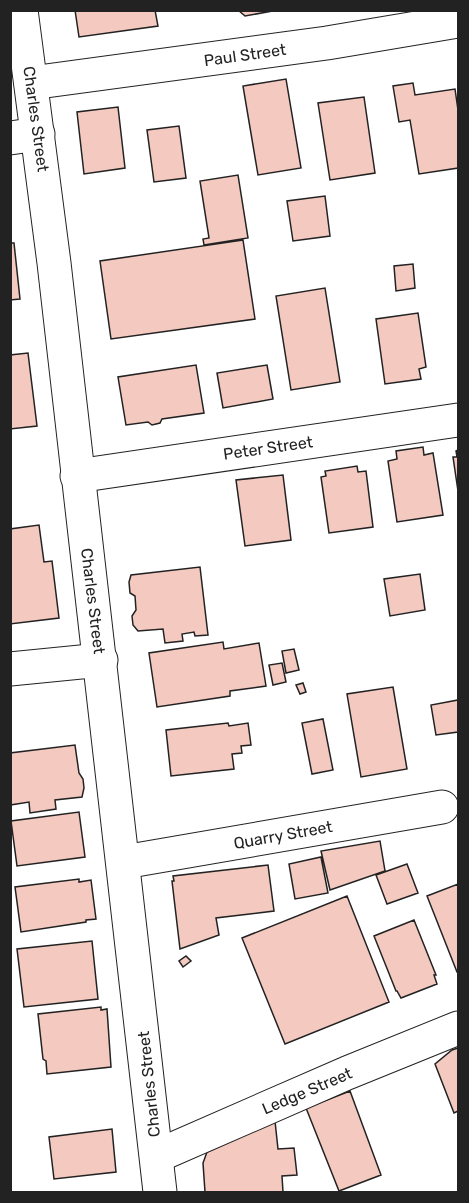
<svg xmlns="http://www.w3.org/2000/svg" width="469" height="1203" viewBox="0 0 469 1203" font-family="Rubik,sans-serif">
<style>
.building{fill:#f3c9c0;stroke:#222;stroke-width:1.5}
.lines{fill:none;stroke-linecap:round;stroke-linejoin:round}
.minor-casing{stroke:#222;stroke-width:35}
.major-casing{stroke:#222;stroke-width:35}
.minor{stroke:#fff;stroke-width:33}
.major{stroke:#fff;stroke-width:33}
.labels{text-anchor:middle;dominant-baseline:central;stroke-width:4.5;stroke-linejoin:round;paint-order:stroke}
.street-label{font-size:16px;fill:#222;stroke:#fff}
</style>
<rect width="100%" height="100%" fill="#fff"/>
<path class="building" d="M 75,10 L 155,10 L 158,26 L 79,37 Z
M 238,10 L 278,10 L 245,16 Z
M 286,79 L 301,168 L 258,175 L 243,86 Z
M 413,83 L 415,95 L 455,89 L 458,110 L 458,168 L 419,174 L 410,120 L 399,122 L 393,86 Z
M 364,97 L 375,173 L 330,180 L 318,103 Z
M 118,107 L 125,168 L 84,174 L 77,112 Z
M 179,126 L 186,178 L 154,182 L 147,130 Z
M 238,175 L 248,238 L 204,245 L 203,239 L 209,238 L 200,181 Z
M 325,196 L 330,236 L 293,241 L 287,201 Z
M 243,240 L 255,319 L 111,339 L 100,261 Z
M 10,243 L 14,243 L 20,299 L 10,300 Z
M 413,264 L 415,288 L 396,291 L 394,266 Z
M 325,288 L 340,382 L 291,390 L 276,296 Z
M 418,313 L 426,367 L 419,369 L 421,379 L 385,384 L 376,319 Z
M 28,353 L 37,426 L 10,429 L 10,355 Z
M 196,365 L 204,413 L 162,419 L 160,423 L 152,425 L 148,422 L 126,425 L 118,377 Z
M 267,365 L 273,399 L 223,408 L 217,373 Z
M 423,447 L 424,455 L 433,453 L 443,515 L 397,522 L 388,461 L 397,459 L 396,451 Z
M 458,450 L 458,491 L 453,457 L 457,457 L 456,451 Z
M 357,466 L 358,472 L 366,471 L 373,527 L 329,533 L 321,477 L 326,476 L 325,471 Z
M 283,475 L 291,540 L 245,546 L 236,480 Z
M 39,525 L 44,562 L 52,561 L 59,618 L 10,624 L 10,529 Z
M 200,567 L 208,635 L 195,636 L 194,632 L 182,634 L 183,641 L 165,643 L 163,629 L 138,631 L 133,625 L 132,616 L 136,610 L 135,596 L 130,593 L 129,582 L 131,575 Z
M 420,574 L 425,610 L 390,616 L 384,579 Z
M 223,642 L 224,649 L 259,643 L 266,686 L 230,691 L 230,696 L 157,707 L 149,653 Z
M 294,649 L 299,670 L 286,673 L 282,651 Z
M 282,663 L 286,682 L 273,685 L 269,665 Z
M 303,683 L 306,692 L 300,694 L 296,685 Z
M 393,687 L 407,769 L 361,777 L 347,694 Z
M 458,700 L 458,732 L 436,735 L 431,705 Z
M 323,719 L 333,770 L 312,774 L 302,723 Z
M 228,723 L 229,726 L 248,723 L 251,745 L 241,746 L 242,753 L 232,754 L 234,769 L 171,776 L 166,730 Z
M 75,745 L 79,773 L 83,779 L 84,788 L 82,797 L 55,800 L 56,809 L 30,813 L 29,802 L 10,805 L 10,753 Z
M 79,812 L 85,857 L 17,866 L 11,821 Z
M 380,841 L 385,871 L 330,890 L 321,851 Z
M 321,857 L 328,893 L 295,899 L 289,864 Z
M 407,864 L 418,893 L 387,904 L 376,875 Z
M 268,865 L 274,911 L 216,918 L 219,935 L 180,949 L 172,881 L 174,881 L 173,876 Z
M 79,879 L 79,882 L 91,880 L 96,919 L 86,920 L 86,922 L 21,932 L 15,887 Z
M 458,884 L 458,972 L 457,972 L 427,896 Z
M 347,896 L 389,1002 L 285,1044 L 242,938 Z
M 414,920 L 436,975 L 434,975 L 437,984 L 401,998 L 397,991 L 396,991 L 374,936 Z
M 92,941 L 98,999 L 24,1007 L 17,949 Z
M 186,956 L 191,961 L 183,967 L 179,961 Z
M 101,1007 L 101,1010 L 107,1009 L 111,1067 L 47,1074 L 46,1061 L 43,1059 L 38,1014 Z
M 458,1048 L 458,1111 L 454,1113 L 435,1064 L 452,1050 Z
M 350,1091 L 381,1175 L 339,1191 L 306,1108 Z
M 275,1121 L 278,1149 L 294,1148 L 297,1175 L 282,1176 L 283,1192 L 205,1192 L 203,1163 L 207,1152 Z
M 112,1129 L 116,1172 L 54,1179 L 49,1137 Z"/>
<g class="lines">
<g class="minor-casing">
<path id="minor" d="M 31,83 L 327,43 L 458,21
M 10,138 L 38,134
M 77,476 L 458,420
M 10,669 L 101,660
M 124,862 L 442,807
M 157,1156 L 347,1073 L 458,1028"/>
</g>
<g class="major-casing">
<path id="major" d="M 21,10 L 54,263 L 160,1192"/>
</g>
<use href="#minor" class="minor"/>
<use href="#major" class="major"/>
</g>
<g class="labels">
<g class="street-label">
<text transform="translate(245 55) rotate(-8)">Paul Street</text>
<text transform="translate(36 119) rotate(82)">Charles Street</text>
<text transform="translate(268 448) rotate(-8)">Peter Street</text>
<text transform="translate(93 601) rotate(83)">Charles Street</text>
<text transform="translate(283 835) rotate(-10)">Quarry Street</text>
<text transform="translate(149 1084) rotate(-96)">Charles Street</text>
<text transform="translate(307 1091) rotate(-23)">Ledge Street</text>
</g>
</g>
<rect width="469" height="1203" fill="none" stroke="#222222" stroke-width="24"/>
</svg>
